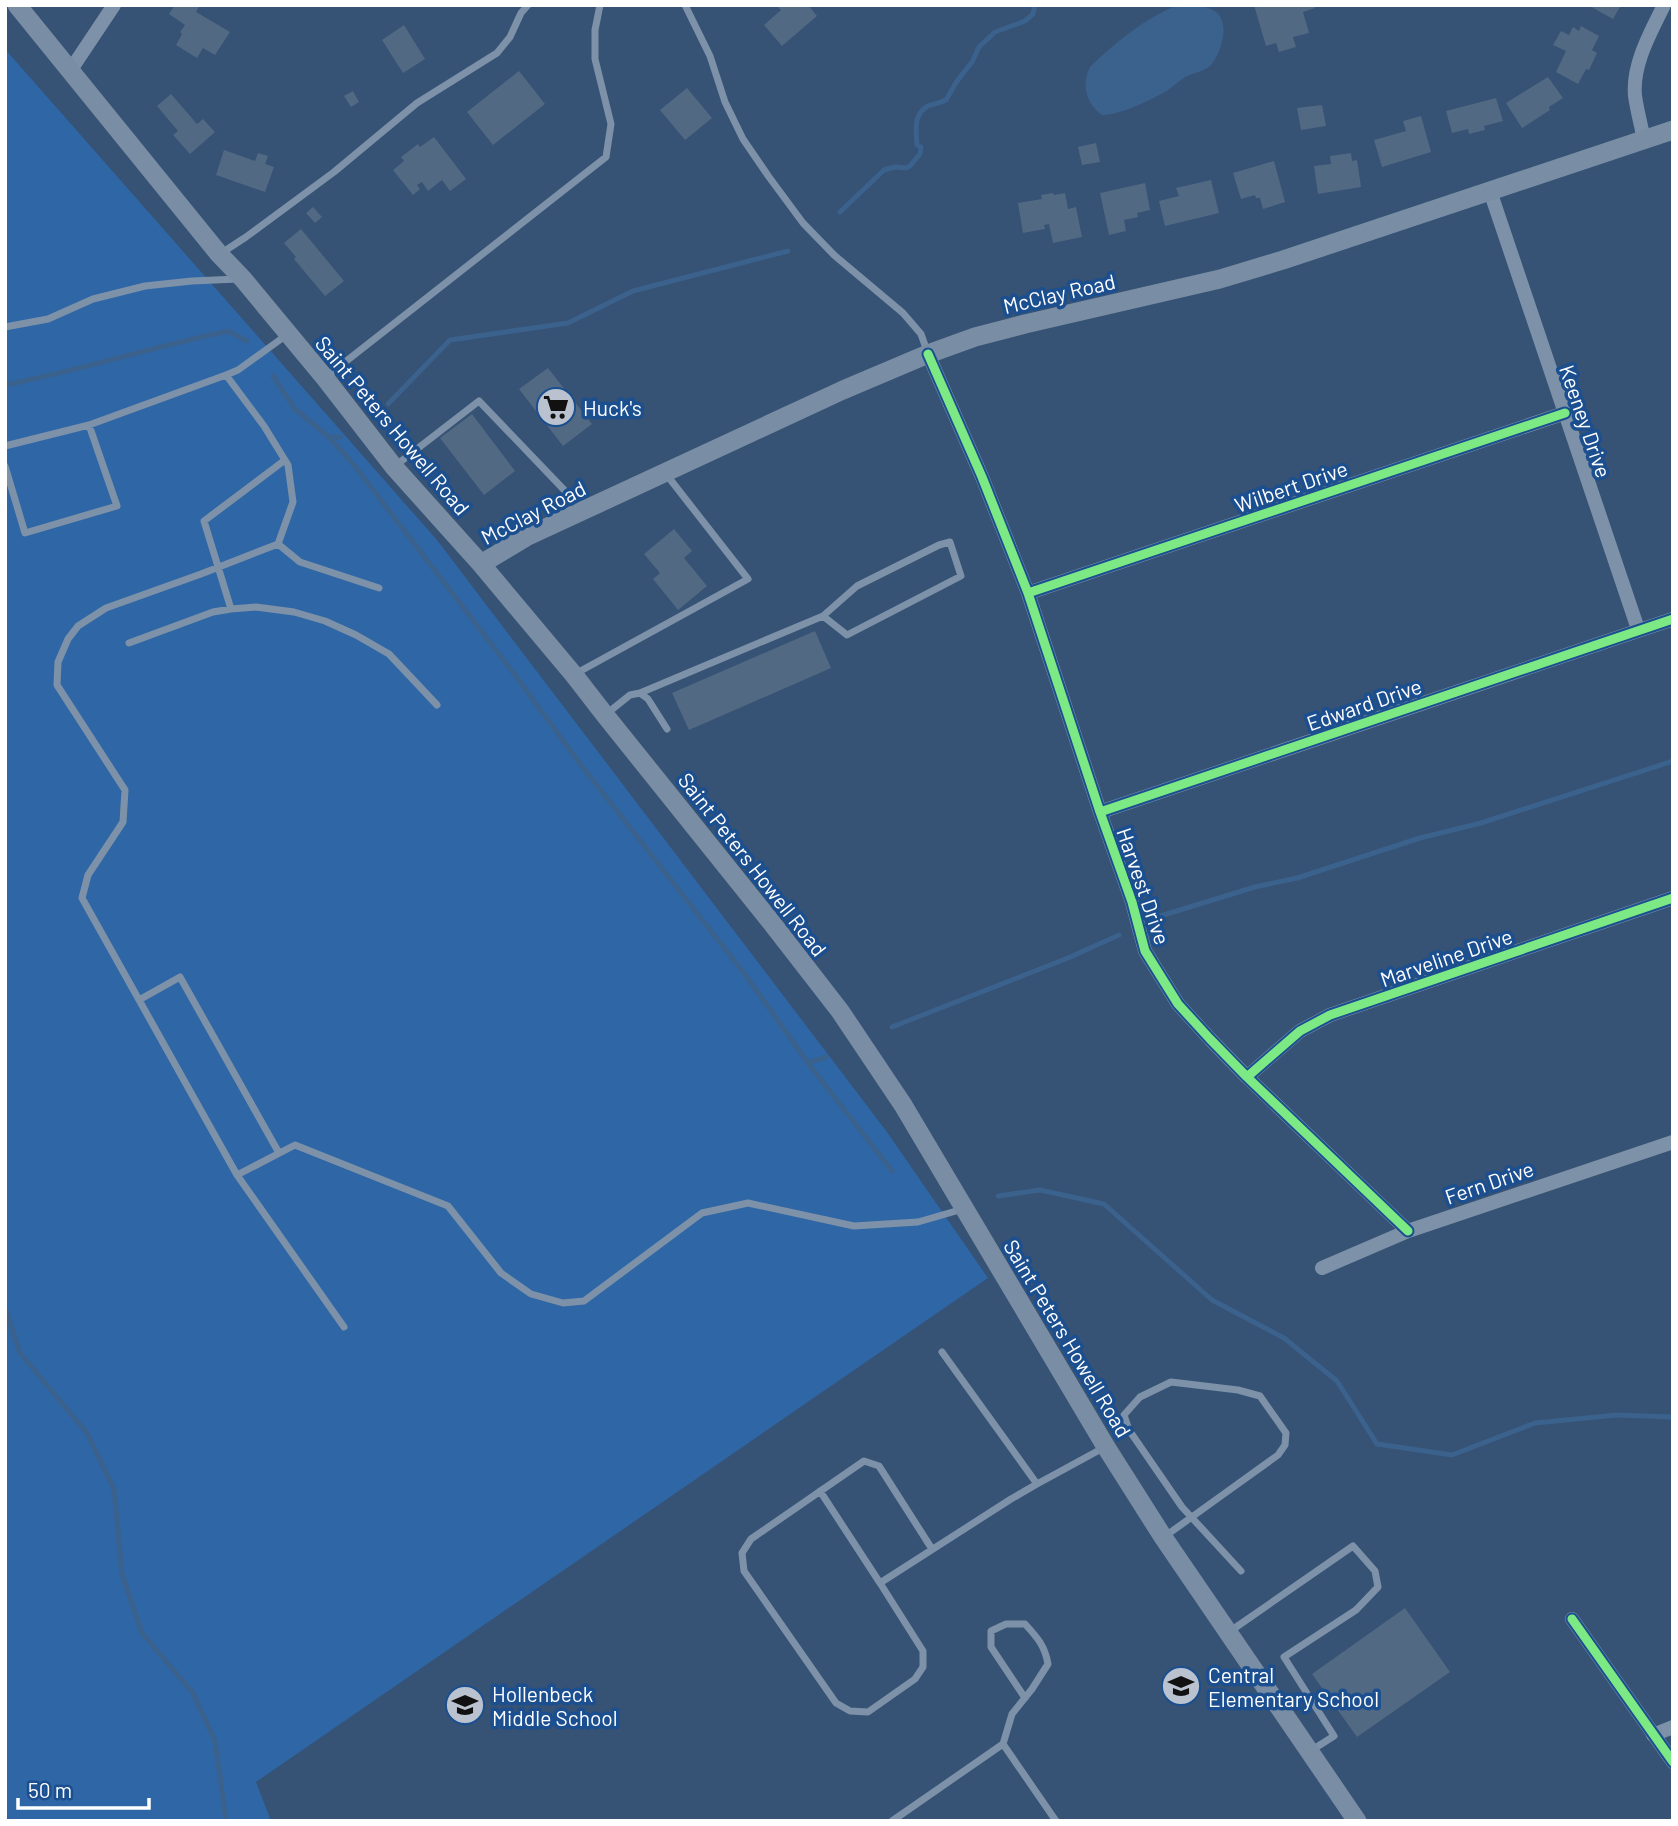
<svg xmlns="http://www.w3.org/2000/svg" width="1678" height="1826" viewBox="0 0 1678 1826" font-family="Barlow,sans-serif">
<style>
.green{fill:#2f66a5}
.water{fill:#3b618d}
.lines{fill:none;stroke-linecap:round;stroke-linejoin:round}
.stream{stroke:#3b618d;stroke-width:5}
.building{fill:#526984}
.service{stroke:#7d92a8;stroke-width:7}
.minor{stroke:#7d92a8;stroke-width:14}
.secondary{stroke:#798da4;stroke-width:19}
.cycleway-casing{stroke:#1b4f8f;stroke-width:13}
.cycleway{stroke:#7ce984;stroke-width:9}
.labels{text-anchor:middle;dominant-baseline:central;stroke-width:7;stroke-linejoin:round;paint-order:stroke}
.street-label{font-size:21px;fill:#fff;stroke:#1b4f8f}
.poi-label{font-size:21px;fill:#fff;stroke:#1b4f8f;text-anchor:start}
</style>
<rect width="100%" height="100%" fill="#365274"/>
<path class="green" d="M 5,49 L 437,540 L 887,1132 L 988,1278 L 256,1782 L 271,1821 L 5,1821 Z"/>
<path class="water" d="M 1179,5 C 1191,6 1206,4 1216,12 C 1231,23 1221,55 1210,66 C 1203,72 1193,73 1185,77 C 1179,81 1174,86 1168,90 C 1154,99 1118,116 1102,115 C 1086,103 1081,85 1090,67 C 1112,45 1150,14 1179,5 Z"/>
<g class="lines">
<path class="stream" d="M 840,212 L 884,170 L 895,167 L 906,168 L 910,166 L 920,154 L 921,147 L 917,145 C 916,131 913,114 928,106 C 933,104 940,103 946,100 L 957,81 L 972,62 L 979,47 L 995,32 L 1025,21 L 1033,14 L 1035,5
M 273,376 L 295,409 L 330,438 L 354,465 L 512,671 L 581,765 L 747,977 L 808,1063 L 892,1171
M 5,385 C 80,370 153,347 228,331 L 247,341
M 388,404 L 450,340 L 568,323 L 633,291 L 788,251
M 330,438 L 340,437
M 1157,917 L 1255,887 L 1297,878 L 1420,838 L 1481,823 L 1673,761
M 892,1027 L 1068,958 L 1119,935
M 808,1063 L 826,1057
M 998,1196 L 1040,1190 L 1104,1204 L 1212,1300 L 1284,1338 L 1337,1381 L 1377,1444 L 1452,1455 L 1535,1423 L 1617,1415 L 1673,1417
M 5,1307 L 20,1353 L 87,1433 L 114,1489 L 122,1574 L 142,1633 L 193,1693 L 215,1741 L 226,1821"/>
</g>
<path class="building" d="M 175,5 L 196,5 L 199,7 L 196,12 L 230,32 L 215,55 L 203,48 L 197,58 L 176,45 L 182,34 L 180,32 L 185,25 L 169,14 Z
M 776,5 L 808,5 L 817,16 L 782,46 L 764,25 L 781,10 Z
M 1254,5 L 1314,5 L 1315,8 L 1303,12 L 1309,33 L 1293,37 L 1296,47 L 1279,52 L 1276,43 L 1266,46 Z
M 1588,5 L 1621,5 L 1613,19 Z
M 404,25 L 425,59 L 403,73 L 382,40 Z
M 1581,26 L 1599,36 L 1592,50 L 1597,53 L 1589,70 L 1586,69 L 1578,84 L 1556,72 L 1566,51 L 1553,45 L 1561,31 L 1569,35 L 1573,27 L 1579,31 Z
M 519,71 L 545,104 L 493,145 L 467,112 Z
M 1548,77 L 1563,98 L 1549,107 L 1550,110 L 1522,128 L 1506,103 Z
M 687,88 L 712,118 L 685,140 L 660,110 Z
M 353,91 L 359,102 L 351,107 L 344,96 Z
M 171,94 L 197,124 L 203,119 L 215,132 L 190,154 L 173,135 L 178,131 L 157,106 Z
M 1496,98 L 1503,121 L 1484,126 L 1485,130 L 1469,134 L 1468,129 L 1452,133 L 1446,111 Z
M 1322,105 L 1326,126 L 1301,130 L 1297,108 Z
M 1421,116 L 1431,152 L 1382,167 L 1374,140 L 1406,131 L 1403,121 Z
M 434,137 L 466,179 L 450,191 L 442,180 L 428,191 L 422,182 L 417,185 L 420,189 L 413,195 L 393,170 L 404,161 L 401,157 L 418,144 L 420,147 Z
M 1096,143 L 1100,162 L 1082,165 L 1078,147 Z
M 224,150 L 255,161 L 258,153 L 268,156 L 265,164 L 274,167 L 265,192 L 216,175 Z
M 1351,153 L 1352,161 L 1357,160 L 1361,187 L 1318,194 L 1314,166 L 1331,164 L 1330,156 Z
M 1274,161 L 1285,202 L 1263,209 L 1260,198 L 1256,198 L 1255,195 L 1241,199 L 1233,173 Z
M 1211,180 L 1219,213 L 1165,226 L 1159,201 L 1179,196 L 1176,188 Z
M 1145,183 L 1150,210 L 1137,213 L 1138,217 L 1124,220 L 1126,231 L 1109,235 L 1100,193 Z
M 1053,193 L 1054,195 L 1065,193 L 1068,209 L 1076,207 L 1082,237 L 1053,243 L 1049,224 L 1044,225 L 1045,229 L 1023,233 L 1018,203 L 1042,199 L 1041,195 Z
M 313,207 L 322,217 L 315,223 L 306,213 Z
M 301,229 L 344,281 L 325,296 L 294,259 L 296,257 L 284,243 Z
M 548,368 L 592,424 L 563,446 L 519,389 Z
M 472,414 L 515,471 L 484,495 L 440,438 Z
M 674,529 L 692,551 L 684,558 L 707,586 L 678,610 L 653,579 L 660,573 L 644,554 Z
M 815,631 L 831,668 L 689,730 L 672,693 Z
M 1405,1608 L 1450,1672 L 1357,1737 L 1312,1674 Z"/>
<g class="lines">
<path class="service" d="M 685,5 L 710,56 L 725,102 L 743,139 L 769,177 L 803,223 L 834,255 L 903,313 L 921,334 L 927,351
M 220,254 L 246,237 L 334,172 L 417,103 L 497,53 L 510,37 L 521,13 L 528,5
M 5,327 L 48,319 L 93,299 L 145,286 L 192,281 L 238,279
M 226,375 L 264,426 L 288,465 L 293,502 L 278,544 L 201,574 L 106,608 L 78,626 L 68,639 L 58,662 L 57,685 L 125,790 L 123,822 L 88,875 L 82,898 L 237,1175 L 295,1145 L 448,1206 L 501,1273 L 531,1294 L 563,1303 L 584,1301 L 702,1213 L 748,1203 L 854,1226 L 918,1222 L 963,1209
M 326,377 L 606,157 L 611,124 L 595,59 L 595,30 L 600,5
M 5,446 L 89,425 L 226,375 L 238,370 L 288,334
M 5,466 L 25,533 L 117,506 L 89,425
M 395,466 L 479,401 L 569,495 L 580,508
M 278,544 L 300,562 L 379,588
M 231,609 L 204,521 L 285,460
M 129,643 L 213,612 L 231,609 L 256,607 L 294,612 L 325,621 L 356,635 L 389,654 L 437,705
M 575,674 L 748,579 L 666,474
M 640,693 L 823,616 L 857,586 L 939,545 L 950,542 L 961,576 L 847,635 L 823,616
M 605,715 L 630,695 L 640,693 L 648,699 L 667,729
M 139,1000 L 180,977 L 279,1153
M 237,1175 L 344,1327
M 942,1352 L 1037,1484 L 1105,1447
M 820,1491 L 880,1583
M 1164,1537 C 1202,1510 1240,1482 1278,1455 L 1285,1445 L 1286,1433 L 1260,1396 L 1238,1390 L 1171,1382 L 1140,1397 L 1124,1415 L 1129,1430 L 1182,1507 L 1241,1571
M 932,1549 L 879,1466 L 864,1461 L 751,1539 L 742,1553 L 744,1571 L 836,1703 L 850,1711 L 868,1712 L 915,1679 L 923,1667 L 923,1651 L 880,1583 L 1011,1499 L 1037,1484
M 1229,1632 L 1353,1546 L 1375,1571 L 1378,1587 L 1356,1610 L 1284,1657 L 1334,1736 L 1312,1750
M 1003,1744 L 1056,1821
M 892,1821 L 1003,1744 L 1012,1714 L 1032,1689 L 1048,1664 C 1045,1646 1037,1637 1025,1624 L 1006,1624 L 991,1631 L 991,1647 L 1025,1698"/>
<path class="minor" d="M 70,71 L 114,5
M 1644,140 C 1641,125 1637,110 1635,96 C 1632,64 1651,32 1664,5
M 1490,191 L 1638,629
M 928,354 L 982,477 L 1028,593 L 1100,812 L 1132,902 L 1145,951 L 1178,1004 L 1210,1039 L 1247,1077 L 1408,1231
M 1028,593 L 1565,413
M 1100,812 L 1673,619
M 1247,1077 L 1300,1031 L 1330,1015 L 1673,898
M 1322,1268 L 1408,1231 L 1673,1142
M 1572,1619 L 1673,1762
M 1653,1735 L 1673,1727"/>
<path class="secondary" d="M 17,5 L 219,254 L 243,279 L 325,378 L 394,467 L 481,564 L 574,675 L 605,715 L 771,922 L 840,1011 L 903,1105 L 1106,1447 L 1163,1537 L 1357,1821
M 481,564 L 526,537 L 843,390 L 928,354 L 975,337 L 1025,324 L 1220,279 L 1283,260 L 1673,130"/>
<g class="cycleway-casing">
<path id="cycleway" d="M 928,354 L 982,477 L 1028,593 L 1100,812 L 1132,902 L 1145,951 L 1178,1004 L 1210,1039 L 1247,1077 L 1408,1231
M 1028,593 L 1565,413
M 1100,812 L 1673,619
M 1247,1077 L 1300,1031 L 1330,1015 L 1673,898
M 1572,1619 L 1673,1762"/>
</g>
<use href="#cycleway" class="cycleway"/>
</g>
<defs>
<g id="supermarket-disc" transform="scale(2.0125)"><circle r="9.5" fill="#b9c2ce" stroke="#1b4f8f"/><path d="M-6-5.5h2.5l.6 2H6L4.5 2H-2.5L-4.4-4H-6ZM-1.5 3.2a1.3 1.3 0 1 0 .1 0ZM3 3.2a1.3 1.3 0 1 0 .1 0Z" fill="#111"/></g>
<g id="school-disc" transform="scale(2.0125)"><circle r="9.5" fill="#b9c2ce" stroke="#1b4f8f"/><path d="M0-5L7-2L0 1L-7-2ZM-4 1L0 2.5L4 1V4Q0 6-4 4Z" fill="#111"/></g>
</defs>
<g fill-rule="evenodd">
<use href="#supermarket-disc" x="556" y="407"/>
<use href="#school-disc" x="1181" y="1686"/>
<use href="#school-disc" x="465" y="1705"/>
</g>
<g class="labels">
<g class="street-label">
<text transform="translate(1059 293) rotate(-13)">McClay Road</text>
<text transform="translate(1586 421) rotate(71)">Keeney Drive</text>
<text transform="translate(393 425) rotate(50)">Saint Peters Howell Road</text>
<text transform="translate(1291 486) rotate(-19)">Wilbert Drive</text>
<text transform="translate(533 512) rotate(-27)">McClay Road</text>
<text transform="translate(1364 704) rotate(-19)">Edward Drive</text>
<text transform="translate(753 864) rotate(52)">Saint Peters Howell Road</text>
<text transform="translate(1144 886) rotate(71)">Harvest Drive</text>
<text transform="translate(1446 957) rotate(-19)">Marveline Drive</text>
<text transform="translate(1489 1182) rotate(-19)">Fern Drive</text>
<text transform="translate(1068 1338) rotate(59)">Saint Peters Howell Road</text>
</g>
<g class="poi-label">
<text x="583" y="407">Huck's</text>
<text x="1208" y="1674">Central<tspan x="1208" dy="24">Elementary School</tspan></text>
<text x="492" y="1693">Hollenbeck<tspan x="492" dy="24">Middle School</tspan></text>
</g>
</g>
<rect width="1678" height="1826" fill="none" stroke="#ffffff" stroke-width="14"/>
<path d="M18 1798v10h131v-10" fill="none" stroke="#ffffff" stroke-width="3.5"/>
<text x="28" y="1798" font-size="21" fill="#ffffff" stroke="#1b4f8f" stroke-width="5" paint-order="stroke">50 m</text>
</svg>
